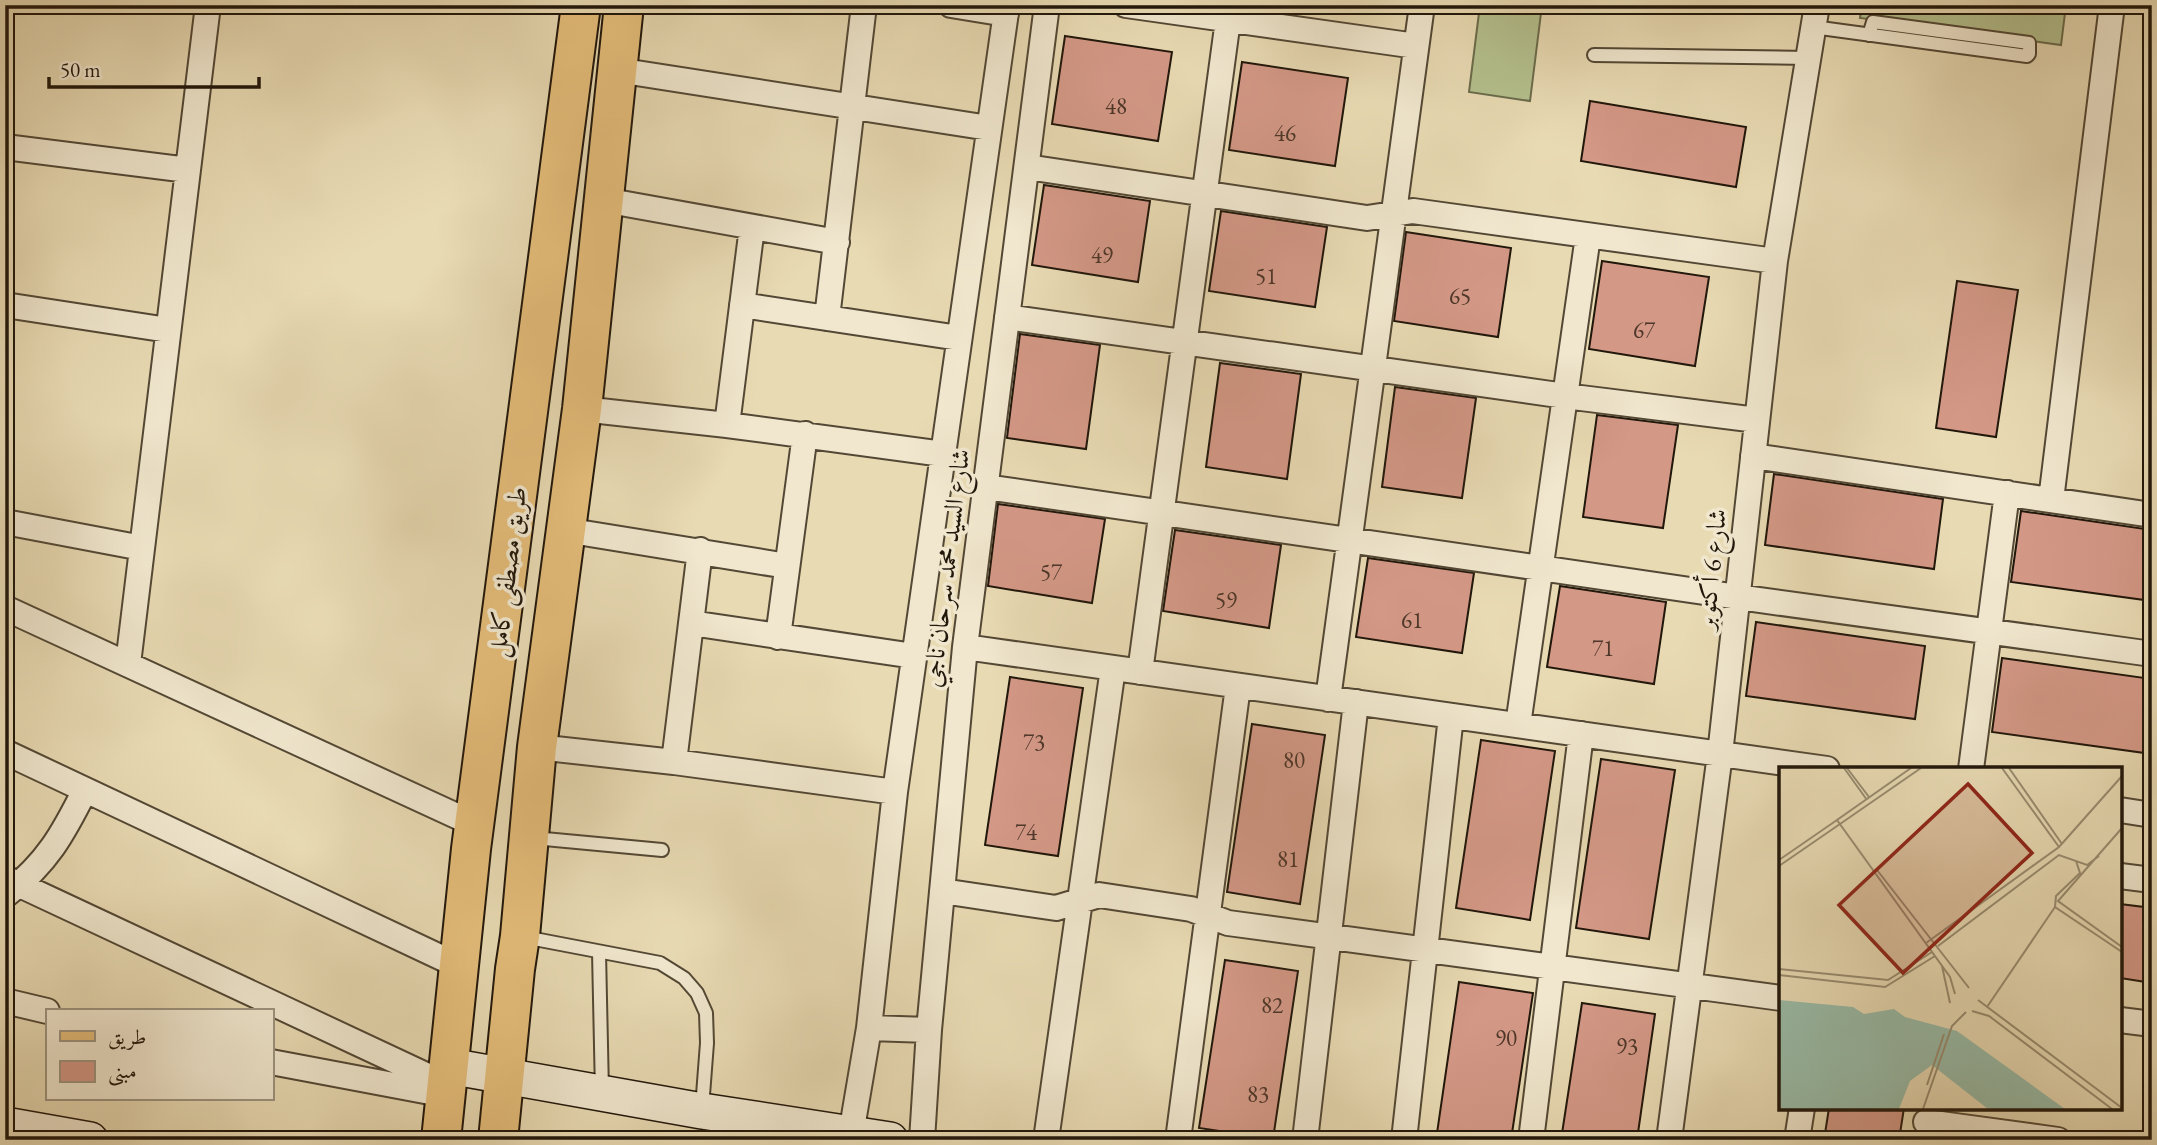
<svg xmlns="http://www.w3.org/2000/svg" width="2157" height="1145" viewBox="0 0 2157 1145" font-family="'EB Garamond',Amiri,serif">
<style>
.garden{fill:#b4c08e;stroke:#6a6c4c;stroke-width:2}
.building{fill:#d39886;stroke:#21170b;stroke-width:2}
.lines{fill:none;stroke-linecap:round;stroke-linejoin:round}
.lane-casing{stroke:#534835;stroke-width:16}
.street-casing{stroke:#534835;stroke-width:28}
.secondary-casing{stroke:#21170b;stroke-width:38}
.primary-casing{stroke:#21170b;stroke-width:42}
.lane{stroke:#f0e7ce;stroke-width:12}
.street{stroke:#f0e7ce;stroke-width:24}
.secondary{stroke:#f0e7ce;stroke-width:35}
.primary{stroke:#e4bd7a;stroke-width:38}
.labels{text-anchor:middle;dominant-baseline:central;stroke-width:7;stroke-linejoin:round;paint-order:stroke}
.number-label{font-size:23px;fill:#4e372a}
.street-label{font-size:26px;fill:#21170b;stroke:#f0e7ce}
.inset-road{fill:none;stroke:#988c70;stroke-width:2}
.view{fill:#8f2418;fill-opacity:0.15;stroke:#8f2418;stroke-width:3.5}
.inset-edge{fill:none;stroke:#21170b;stroke-width:3.5}
</style>
<rect width="100%" height="100%" fill="#e8dab3"/>
<filter id="stains"><feTurbulence type="fractalNoise" baseFrequency=".00286" numOctaves="4"/><feColorMatrix values="0 0 0 0 .2 0 0 0 0 .09 0 0 0 0 .02 0 0 0 .5 -.17"/></filter>
<radialGradient id="worn" r=".72"><stop offset=".6" stop-color="#630" stop-opacity="0"/><stop offset="1" stop-color="#630" stop-opacity=".3"/></radialGradient>
<path class="garden" d="M 1480,5 L 1542,5 L 1530,101 L 1469,92 Z
M 1862,5 L 2066,5 L 2061,45 L 1860,18 Z"/>
<path class="building" d="M 1065,36 L 1172,52 L 1158,141 L 1052,124 Z
M 1242,62 L 1348,78 L 1335,166 L 1229,150 Z
M 1590,101 L 1746,127 L 1736,187 L 1581,161 Z
M 1044,185 L 1150,201 L 1138,282 L 1032,265 Z
M 1221,211 L 1327,227 L 1315,307 L 1209,291 Z
M 1406,232 L 1511,248 L 1498,337 L 1394,321 Z
M 1602,261 L 1709,277 L 1695,366 L 1589,349 Z
M 1957,281 L 2018,290 L 1996,437 L 1936,428 Z
M 1020,334 L 1100,345 L 1086,449 L 1007,438 Z
M 1220,363 L 1301,374 L 1287,479 L 1206,467 Z
M 1395,387 L 1476,398 L 1462,498 L 1382,487 Z
M 1597,415 L 1678,425 L 1663,528 L 1583,517 Z
M 1774,474 L 1943,499 L 1934,569 L 1765,545 Z
M 998,504 L 1105,519 L 1092,603 L 988,586 Z
M 2021,511 L 2152,530 L 2152,601 L 2011,582 Z
M 1175,530 L 1281,545 L 1269,628 L 1163,611 Z
M 1368,558 L 1474,573 L 1462,653 L 1356,637 Z
M 1560,586 L 1666,602 L 1654,684 L 1547,667 Z
M 1756,622 L 1925,646 L 1915,719 L 1746,696 Z
M 2002,658 L 2152,679 L 2152,754 L 1992,732 Z
M 1010,677 L 1083,688 L 1058,856 L 985,845 Z
M 1252,724 L 1325,735 L 1300,904 L 1227,892 Z
M 1481,740 L 1555,751 L 1530,920 L 1456,908 Z
M 1601,759 L 1675,770 L 1649,939 L 1576,928 Z
M 2120,904 L 2152,908 L 2152,983 L 2120,978 Z
M 1225,960 L 1298,971 L 1273,1139 L 1199,1128 Z
M 1459,982 L 1533,993 L 1511,1140 L 1436,1140 Z
M 1582,1003 L 1655,1014 L 1637,1140 L 1561,1140 Z
M 1829,1108 L 1904,1108 L 1899,1140 L 1824,1140 Z"/>
<g class="lines">
<g class="lane-casing">
<path id="lane" d="M 1813,27 L 2027,56 L 2029,54 L 2029,43 L 1873,22 L 1869,35
M 1594,55 L 1808,58
M 534,838 L 662,850
M 524,937 L 660,963 L 684,978 L 697,993 L 706,1013 L 707,1043 L 702,1108
M 599,952 L 602,1092"/>
</g>
<g class="street-casing">
<path id="street" d="M 951,5 L 1006,14
M 1126,5 L 1416,46
M 617,70 L 989,128
M 5,147 L 188,170
M 1027,167 L 1367,218 L 1413,211 L 1775,261
M 604,200 L 837,242
M 5,305 L 168,330
M 742,305 L 959,338
M 1007,317 L 1565,396 L 1757,420
M 827,318 L 864,5
M 582,409 L 727,425 L 943,454
M 727,425 L 752,227
M 1753,456 L 2152,515
M 986,487 L 1738,597 L 2152,654
M 2051,500 L 2112,5
M 5,522 L 142,548
M 565,530 L 787,566
M 5,608 L 474,824
M 691,623 L 914,656
M 778,637 L 805,434
M 965,647 L 1827,769
M 128,664 L 208,5
M 1140,672 L 1230,5
M 1328,699 L 1422,5
M 1518,725 L 1588,236
M 537,747 L 674,762 L 895,792
M 5,752 L 459,966
M 674,762 L 700,550
M 1971,769 L 2007,493
M 2120,810 L 2152,815
M 2120,876 L 2152,880
M 5,878 L 447,1085
M 942,891 L 1056,908 L 1099,895 L 1191,909 L 1228,923 L 1781,998
M 7,894 C 47,863 63,834 85,790
M 5,1001 L 47,1011
M 2120,1020 L 2152,1024
M 869,1028 L 929,1030
M 271,1062 L 446,1095
M 1926,1122 L 2058,1140
M 851,1134 L 869,1028 L 895,792 L 1007,5
M 922,1140 L 929,1030 L 965,647 L 1047,5
M 1046,1140 L 1113,668
M 1178,1140 L 1238,686
M 1305,1140 L 1356,702
M 1404,1140 L 1451,716
M 1531,1140 L 1581,734
M 1669,1140 L 1720,754 L 1775,261 L 1817,5
M 1797,1140 L 1802,1108"/>
</g>
<g class="secondary-casing">
<path id="secondary" d="M 449,1066 L 702,1111 L 890,1140
M 5,1125 L 90,1140"/>
</g>
<g class="primary-casing">
<path id="primary" d="M 441,1140 L 471,849 L 581,5
M 498,1140 L 515,969 L 520,936 L 537,747 L 582,409 L 624,5"/>
</g>
<use href="#lane" class="lane"/>
<use href="#street" class="street"/>
<use href="#secondary" class="secondary"/>
<use href="#primary" class="primary"/>
</g>
<g class="labels">
<g class="number-label">
<text x="1116" y="106">48</text>
<text x="1285" y="133">46</text>
<text x="1102" y="255">49</text>
<text x="1266" y="276">51</text>
<text x="1460" y="296">65</text>
<text x="1644" y="330">67</text>
<text x="1051" y="572">57</text>
<text x="1226" y="600">59</text>
<text x="1412" y="620">61</text>
<text x="1603" y="648">71</text>
<text x="1034" y="742">73</text>
<text x="1294" y="760">80</text>
<text x="1026" y="832">74</text>
<text x="1288" y="859">81</text>
<text x="1272" y="1005">82</text>
<text x="1506" y="1038">90</text>
<text x="1627" y="1046">93</text>
<text x="1258" y="1094">83</text>
</g>
<g class="street-label">
<text transform="translate(946 568) rotate(-83)">شارع السيد محمد سرحان ناجي</text>
<text transform="translate(1711 569) rotate(-84)">شارع 6 أكتوبر</text>
<text transform="translate(507 572) rotate(-83)">طريق مصطفى كامل</text>
</g>
</g>
<g transform="translate(1779 767)">
<rect width="343" height="343" fill="#e8dab3"/>
<path d="M 0,233 L 74,240 L 85,247 L 115,242 L 126,250 L 178,264 L 286,342 L 209,342 L 153,298 L 131,314 L 120,342 L 0,342 Z" fill="#98bba7"/>
<path class="inset-road" d="M 65,1 L 88,33M 68,1 L 90,30M 132,1 L 58,53 L 171,210 L 176,227M 223,1 L 280,80M 230,1 L 283,77M 61,57 L 142,1M 343,61 L 279,134 L 343,180M 0,93 L 58,53M 297,94 L 301,106 L 277,129 L 276,140 L 343,185M 0,99 L 61,57M 98,103 L 190,221M 147,176 L 280,80 L 343,9M 159,179 L 280,88 L 308,98 L 320,89M 163,199 L 171,236M 0,202 L 109,213 L 153,185M 0,208 L 106,220 L 156,189M 199,233 L 343,341M 208,240 L 276,140M 193,244 L 210,249 L 333,342M 148,318 L 165,267M 144,342 L 173,259 L 187,245"/>
<path class="view" d="M 189,17 L 253,86 L 124,206 L 60,138 Z"/>
<rect width="343" height="343" class="inset-edge"/>
</g>
<rect width="2157" height="1145" fill="none" stroke="#e8dab3" stroke-width="28"/>
<rect x="7" y="7" width="2143" height="1131" fill="none" stroke="#21170b" stroke-width="3.5"/>
<rect x="14" y="14" width="2129" height="1117" fill="none" stroke="#21170b" stroke-width="2"/>
<rect x="46" y="1009" width="228" height="91" fill="#f0e7ce" stroke="#9d9480" stroke-width="2"/>
<rect x="60" y="1031" width="35" height="10" fill="#e4bd7a" stroke="#9d9480" stroke-width="2"/>
<text x="108" y="1044" font-size="21" fill="#21170b">طريق</text>
<rect x="60" y="1061" width="35" height="21" fill="#d39886" stroke="#9d9480" stroke-width="2"/>
<text x="108" y="1078" font-size="21" fill="#21170b">مبنى</text>
<path d="M49 77v10h210v-10" fill="none" stroke="#21170b" stroke-width="3.5"/>
<text x="60" y="77" font-size="21" fill="#21170b" stroke="#f0e7ce" stroke-width="5" paint-order="stroke">50 m</text>
<rect width="100%" height="100%" filter="url(#stains)"/>
<rect width="100%" height="100%" fill="url(#worn)"/>
</svg>
